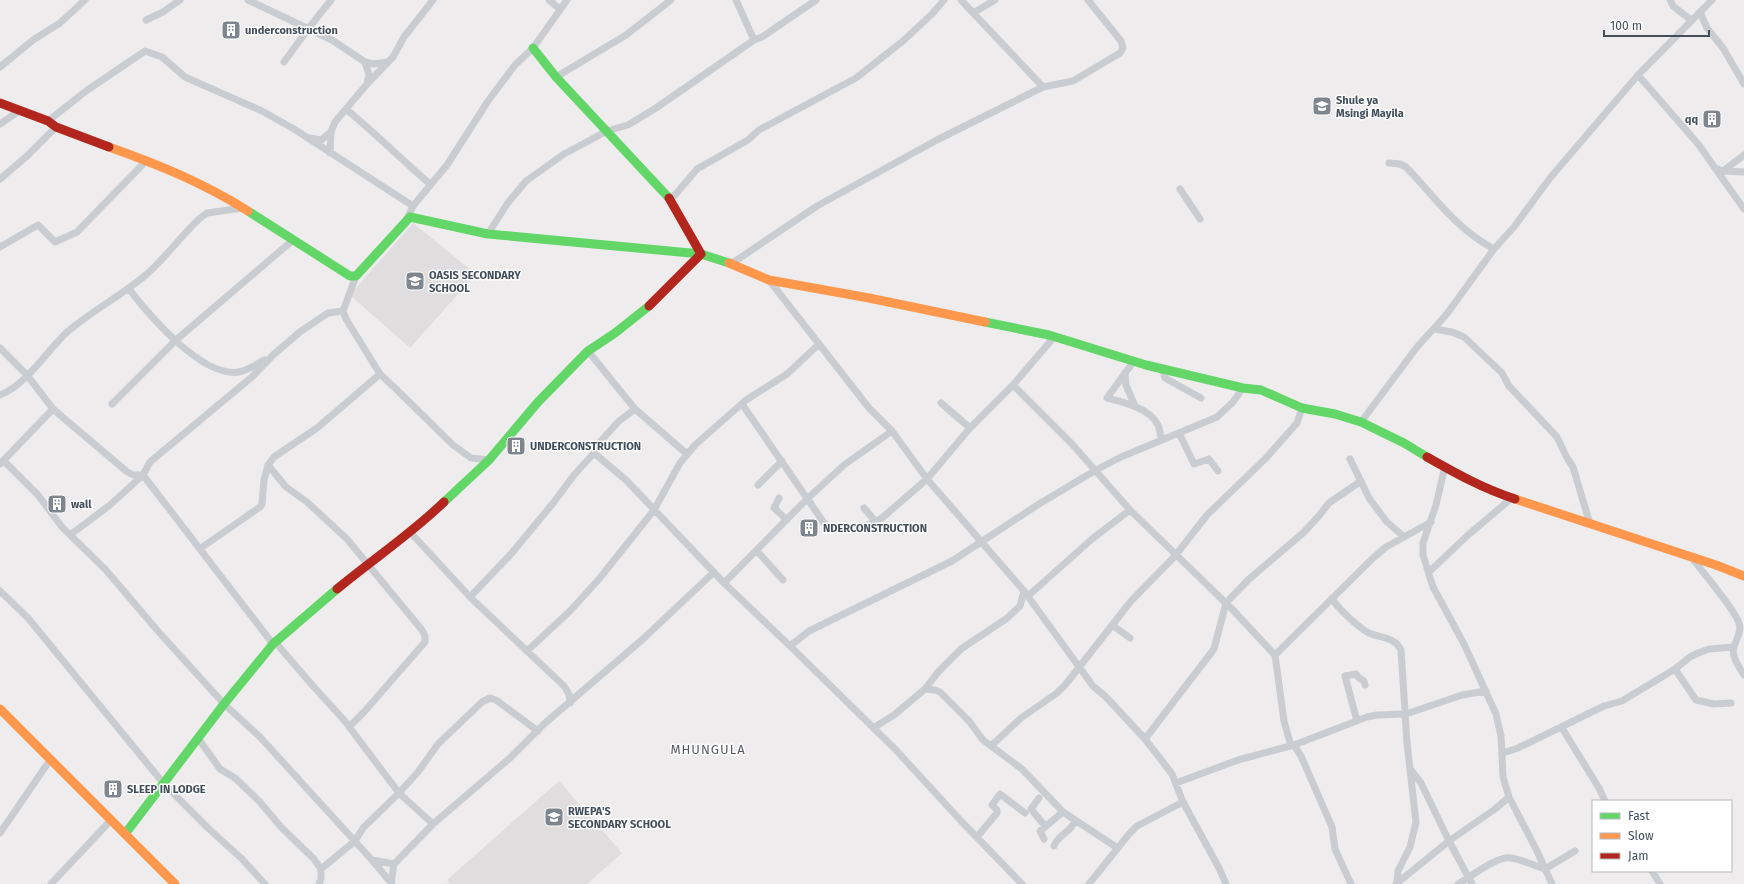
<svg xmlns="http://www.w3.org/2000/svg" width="1744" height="884" viewBox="0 0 1744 884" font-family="'Fira Sans',sans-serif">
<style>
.education{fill:#dfddde}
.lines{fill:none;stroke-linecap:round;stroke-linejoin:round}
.street{stroke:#c9cdd1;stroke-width:7}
.fast{stroke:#63d668;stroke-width:9}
.slow{stroke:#ff974d;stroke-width:9}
.jam{stroke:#b3261e;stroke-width:9}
.labels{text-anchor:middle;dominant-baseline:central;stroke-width:3;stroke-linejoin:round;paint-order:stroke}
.poi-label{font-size:11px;font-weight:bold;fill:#424e5a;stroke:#fff;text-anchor:start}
.quarter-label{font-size:13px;letter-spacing:1px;fill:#575b61;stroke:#fff}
</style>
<rect width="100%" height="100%" fill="#eeecec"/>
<path class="education" d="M 413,223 L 476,274 L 410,348 L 350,295 Z
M 559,781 L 622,853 L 587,884 L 450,884 L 447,880 Z"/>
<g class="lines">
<path class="street" d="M 248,0 L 332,40 L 365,62 L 373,64 L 388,62
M 549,0 L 560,9
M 736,0 L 754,40
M 961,0 L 1043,87
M 1670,0 L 1673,6 L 1691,20
M 1700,12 L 1707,28 L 1723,48 L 1744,84
M 973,13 L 995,0
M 146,20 L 163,12 L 180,0
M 284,62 L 308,29 L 331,0
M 365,62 L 369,75 L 367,83
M 0,67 L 33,40 L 60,23 L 85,0
M 1638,75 L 1699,145 L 1715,168 L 1723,171 L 1744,172
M 556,77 L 626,35 L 671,0
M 346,109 C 375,133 401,159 430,184
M 48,121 L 86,91 L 145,51 L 162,57 L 185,77 L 262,111 L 294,129 L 413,206
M 0,124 L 19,111
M 310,138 L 321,140 L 331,132
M 330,153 L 331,132 L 335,122 L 367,84 L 393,57 L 404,37 L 433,0
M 1389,163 L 1400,164 L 1406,167 C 1436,198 1455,228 1494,249
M 1715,168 L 1744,209
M 1723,171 L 1744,155
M 0,179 L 27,156 L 56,127
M 1180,189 L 1200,219
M 669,198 L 675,195 L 697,169 L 748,140 L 759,130 L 856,78 L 903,41 L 932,14 L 944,0
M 407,219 L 413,206 L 447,165 L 488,101 L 515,65 L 533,48 L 567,0
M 488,234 L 507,204 L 526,181 L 564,154 L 607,131 L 628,125 L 656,108 L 754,40 L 762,37 L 816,0
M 0,247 L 38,225 L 55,242 L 77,232 L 147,160
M 731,264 L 817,206 L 935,141 L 1043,87 L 1073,81 L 1120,53 L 1123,48 L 1121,41 L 1088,0
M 356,276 L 343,311 L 346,319 L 380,374 L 396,389 L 453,445 L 471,458 L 489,460
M 769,280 L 869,408 L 892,431 L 927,479 L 1024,591 L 1093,686 L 1106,697 L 1145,739 L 1172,774 L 1183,802 L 1219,868 L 1226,884
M 129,289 C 149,315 202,378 239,372 C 248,370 256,365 264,360
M 1435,329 L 1452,332 L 1464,337 L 1502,373 L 1509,386 L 1557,437 L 1566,456 L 1573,467 L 1590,524
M 0,348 L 27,375 L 53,409 L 126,471 L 133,475 L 143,475
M 588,351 L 635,409 L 687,454
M 1134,361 L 1107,398 C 1123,402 1150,408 1158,425 C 1160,429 1160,435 1162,440
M 1162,369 L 1165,378 L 1201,398
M 1125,373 L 1126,385 L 1135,406
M 1013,385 L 1072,444 L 1130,510 L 1232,609 L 1275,655 L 1284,721 L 1291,746
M 0,395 C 26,385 46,352 66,333 C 91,311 121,296 147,274 C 166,257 181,236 199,219 L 207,213 L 243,208
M 941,403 L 970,428
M 112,404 L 176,340 L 293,240
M 742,404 L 824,523 C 839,534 867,528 882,518 L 927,479 L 970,428 L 1013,385 L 1054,337
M 1361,422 L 1417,347 L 1446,315 L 1494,249 L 1514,227 L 1550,178 L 1638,75 L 1712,0
M 1179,433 L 1194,464 L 1209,459 L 1218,471
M 594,453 L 626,480 L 724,583 L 790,646 L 896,750 L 961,821 L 1022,884
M 1350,459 L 1369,498 L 1386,521 L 1404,537
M 4,461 L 38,495 L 62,527 L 105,569 L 157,630 L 224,704 L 260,737 L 372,860 L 392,884
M 0,464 L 53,409
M 268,465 L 286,487 L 307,502 L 347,539 L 422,630 L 425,636 L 425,642 L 364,712 L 349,727
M 1445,466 L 1436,505 L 1423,543 L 1423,555 L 1433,587 L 1464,644 L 1496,714 L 1501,736 L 1503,777 L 1509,797 L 1537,851 L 1552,884
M 758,485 L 782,461
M 779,498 L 774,508 L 787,520
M 864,508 L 876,522
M 410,532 L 470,597 L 564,686 L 569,694 L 570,703
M 70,535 L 110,505 L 143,475
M 201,548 L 260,507 L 262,504 L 264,480 L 268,465 L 274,457 L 317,428 L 380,374
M 757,551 L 783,580
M 1692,558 C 1703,573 1734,608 1739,623 C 1742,632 1736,639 1734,647 C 1731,656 1739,667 1744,675
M 1429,572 L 1468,535 L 1513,497
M 724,583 L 807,499 L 844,465 L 892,431
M 0,591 L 28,618 L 164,784 L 209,829 L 241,858 L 265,884
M 1028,596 L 1092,539 L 1130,510
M 470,597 L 511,554 L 554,502 L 574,475 L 594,453 L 599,443 L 619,421 L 635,409
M 1332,598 C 1336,607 1359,628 1369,633 C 1380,638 1395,637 1401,650 L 1407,743 L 1416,822 L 1410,847 L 1398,871 L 1397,882
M 1112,625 L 1130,638
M 276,643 L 313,686 L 344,720 L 399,793 L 433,824
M 273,644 L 143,475 L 150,462 L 253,376 L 273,355 L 301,331 L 328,313 L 343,311
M 790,646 L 809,631 L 952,561 L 1039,504 L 1096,470 L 1121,457 L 1217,417 L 1233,402 L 1243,388
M 527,651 L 570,611 L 599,579 L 654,510 L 680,463 L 695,445 L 746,400 L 787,374 L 819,344
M 1275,655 L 1373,558 L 1386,547 L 1431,522
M 1675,669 L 1696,700 L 1714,704 L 1731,703
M 925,689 L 935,690 L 940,692 L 969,721 L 983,740 L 1022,769 L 1063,812 L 1116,847
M 1357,721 L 1345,676 L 1356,674 L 1359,678 L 1364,681 L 1365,685
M 873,728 L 894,715 L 925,689 L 939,671 L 961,649 L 1006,619 L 1020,606 L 1024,591
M 1562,728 L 1599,788 L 1605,801
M 198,738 L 220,769 L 235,778 L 259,801 L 281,827 L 314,859 L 321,869 L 321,879 L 319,884
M 1145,739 L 1214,649 L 1226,603 L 1248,580 L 1303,533 L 1318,517 L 1329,503 L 1361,481
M 1294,745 L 1301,756 L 1332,827 L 1335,849 L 1351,884
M 991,746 L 1021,718 L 1057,693 L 1066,684 L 1131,601 L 1175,556 L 1207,515 L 1265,459 L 1297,423 L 1302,408
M 1503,753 L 1518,748 L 1604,706 L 1622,701 L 1675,669 L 1690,657 L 1698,653 L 1709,649 L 1734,647
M 1411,770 L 1421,783 L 1449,841 L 1472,884
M 1176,783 L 1238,760 L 1294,745 L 1367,717 L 1377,715 L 1406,714 L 1462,695 L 1486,691
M 1039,798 L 1031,809 L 1045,826
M 0,833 L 50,760
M 977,837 L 997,813 L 997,810 L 992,805 L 1000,794 L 1025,813
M 1044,839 L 1040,831 L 1063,812
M 1054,846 C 1057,835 1072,832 1075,820
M 372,860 L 394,864
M 321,869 L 355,841 L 363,828 L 399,793 L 418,772 L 438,744 L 482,702 L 490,698 L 496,700 L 538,731
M 1652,871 L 1660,884
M 51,884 L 111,820
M 391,884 L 394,864 L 433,824 L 510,758 L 544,724 L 643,639 L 714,572
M 1089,884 L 1129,834 L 1137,826 L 1183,802
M 1396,884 L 1449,841 L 1495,809 L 1509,797
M 1458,884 C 1471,877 1496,856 1511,858 C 1522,860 1534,865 1545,869 L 1575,851"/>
<path class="fast" d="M 533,48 L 556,77 L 669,198
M 248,211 L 350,276 L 356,276 L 410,217 L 488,234 L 701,254 L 729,263
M 985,322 L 1049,335 L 1146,365 L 1243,388 L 1261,390 L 1302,408 L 1335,414 L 1361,422 L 1404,443 L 1427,457
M 444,502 L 489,460 L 538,402 L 588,351 L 615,333 L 649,306
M 125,834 L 224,704 L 273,644 L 337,589"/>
<path class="slow" d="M 109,147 C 157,164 204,183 248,211
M 729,263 L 769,280 L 869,298 L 985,322
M 1515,499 L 1716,565 L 1744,576
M 0,709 L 175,884"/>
<path class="jam" d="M 0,103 L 48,121 L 56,127 L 109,147
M 649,306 L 701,254 L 669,198
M 1427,457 C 1457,474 1482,488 1515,499
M 337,589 C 372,560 411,534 444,502"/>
</g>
<defs>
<g id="building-square" transform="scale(1)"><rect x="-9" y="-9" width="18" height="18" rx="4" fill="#7e858d" stroke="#fff"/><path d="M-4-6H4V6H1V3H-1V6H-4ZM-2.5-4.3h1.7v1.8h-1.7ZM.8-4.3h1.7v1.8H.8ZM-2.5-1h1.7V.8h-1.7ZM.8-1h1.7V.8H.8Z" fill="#fff"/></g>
<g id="school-square" transform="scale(1)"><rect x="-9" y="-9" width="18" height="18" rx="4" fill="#7e858d" stroke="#fff"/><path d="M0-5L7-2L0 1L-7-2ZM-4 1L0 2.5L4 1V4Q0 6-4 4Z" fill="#fff"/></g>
</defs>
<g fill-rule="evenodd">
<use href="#building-square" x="231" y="30"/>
<use href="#school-square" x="1322" y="106"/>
<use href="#building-square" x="1712" y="119"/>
<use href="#school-square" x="415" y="281"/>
<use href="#building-square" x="516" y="446"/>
<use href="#building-square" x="57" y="504"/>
<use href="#building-square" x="809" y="528"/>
<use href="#building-square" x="113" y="789"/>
<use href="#school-square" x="554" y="817"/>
</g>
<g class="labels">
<g class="poi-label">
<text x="245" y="30">underconstruction</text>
<text x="1336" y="100">Shule ya<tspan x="1336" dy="13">Msingi Mayila</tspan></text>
<text x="1698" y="119" text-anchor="end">qq</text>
<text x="429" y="275">OASIS SECONDARY<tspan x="429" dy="13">SCHOOL</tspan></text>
<text x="530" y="446">UNDERCONSTRUCTION</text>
<text x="71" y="504">wall</text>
<text x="823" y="528">NDERCONSTRUCTION</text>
<text x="127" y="789">SLEEP IN LODGE</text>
<text x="568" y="811">RWEPA'S<tspan x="568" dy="13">SECONDARY SCHOOL</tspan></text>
</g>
<g class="quarter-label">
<text x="708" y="749">MHUNGULA</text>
</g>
</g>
<rect x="1592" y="800" width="140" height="72" fill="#ffffff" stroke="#b3b8bd"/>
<rect x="1600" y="813" width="20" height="6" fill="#63d668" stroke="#b3b8bd"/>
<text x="1628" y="820" font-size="12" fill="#424e5a">Fast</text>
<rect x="1600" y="833" width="20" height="6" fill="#ff974d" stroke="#b3b8bd"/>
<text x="1628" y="840" font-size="12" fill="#424e5a">Slow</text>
<rect x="1600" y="853" width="20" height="6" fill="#b3261e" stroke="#b3b8bd"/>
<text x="1628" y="860" font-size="12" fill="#424e5a">Jam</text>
<path d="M1604 30v6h105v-6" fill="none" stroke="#424e5a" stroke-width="2"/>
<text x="1610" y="30" font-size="12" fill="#424e5a" stroke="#ffffff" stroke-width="3" paint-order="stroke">100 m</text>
</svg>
